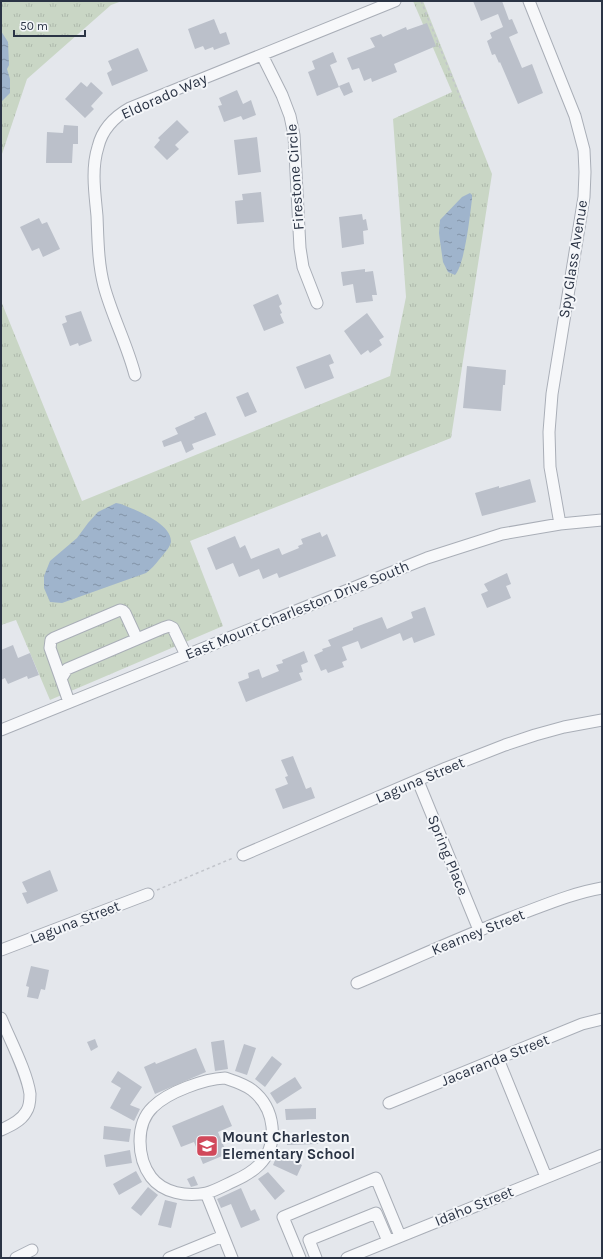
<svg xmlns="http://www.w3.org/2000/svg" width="603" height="1259" viewBox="0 0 603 1259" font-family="Karla,sans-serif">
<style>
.grass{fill:url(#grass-tufts)}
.water{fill:url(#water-ripples)}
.building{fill:#bbc0ca}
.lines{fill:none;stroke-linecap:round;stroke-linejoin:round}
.minor-casing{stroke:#a9aeb7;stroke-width:13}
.path{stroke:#c2c5cb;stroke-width:1.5;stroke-dasharray:3 3;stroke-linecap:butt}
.minor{stroke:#f7f8fa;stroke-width:11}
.labels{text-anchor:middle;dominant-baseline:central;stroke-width:4;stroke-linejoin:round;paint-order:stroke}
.street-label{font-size:15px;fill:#2b3445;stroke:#f4f6f9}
.poi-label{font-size:15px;font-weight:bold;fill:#2b3445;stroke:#f4f6f9;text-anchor:start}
</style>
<defs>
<pattern id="grass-tufts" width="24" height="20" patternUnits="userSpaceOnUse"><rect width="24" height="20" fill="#c9d6c5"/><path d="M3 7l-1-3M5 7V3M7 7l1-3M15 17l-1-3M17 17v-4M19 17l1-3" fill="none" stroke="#adb8ab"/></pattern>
<pattern id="water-ripples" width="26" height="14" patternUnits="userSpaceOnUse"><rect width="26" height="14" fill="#9fb4cc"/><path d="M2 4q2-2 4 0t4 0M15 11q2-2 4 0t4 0" fill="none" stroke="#8293a7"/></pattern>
</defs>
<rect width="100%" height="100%" fill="#e4e7ec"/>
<path class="grass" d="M 1,1 L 122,1 L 111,5 L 27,79 L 1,157 Z
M 413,1 L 423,1 L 492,174 L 451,438 L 190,541 L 223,626 L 50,700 L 16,620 L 1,625 L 1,287 L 1,301 L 82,501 L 390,376 L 406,297 L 393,119 L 452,92 Z"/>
<path class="water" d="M 1,31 L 8,42 L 9,65 L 7,69 L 10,79 L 10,93 L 1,102 Z
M 470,193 L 472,195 L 472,199 C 470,215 465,264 455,275 L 448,272 L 443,262 L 440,241 L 439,233 L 440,220 L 462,197 Z
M 116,503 L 121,504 C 135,510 172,523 171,542 C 170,547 166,551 163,555 C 157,562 153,568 146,573 L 62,603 L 50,602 L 44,588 L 44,576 L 50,561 L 77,538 L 88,523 L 98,512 Z"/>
<path class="building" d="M 473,1 L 502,1 L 509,20 L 512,19 L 518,33 L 509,37 L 522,68 L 532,64 L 543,93 L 518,104 L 500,62 L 499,63 L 495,54 L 492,55 L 487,41 L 492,38 L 490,33 L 503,27 L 498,14 L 481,21 Z
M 214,19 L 220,34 L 226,32 L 230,44 L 214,50 L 213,47 L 205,50 L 203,46 L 195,49 L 188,29 Z
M 427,23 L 436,46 L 394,64 L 397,72 L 372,82 L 371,78 L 364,81 L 359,68 L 352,70 L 347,58 L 375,47 L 370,38 L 381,34 L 383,37 L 406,27 L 407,30 Z
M 138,48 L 148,71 L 112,86 L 107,73 L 112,70 L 108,61 Z
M 333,52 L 337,62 L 330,65 L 339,87 L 317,96 L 308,72 L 315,69 L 312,61 Z
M 81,82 L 87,87 L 91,82 L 103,93 L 91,106 L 94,109 L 85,118 L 65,99 Z
M 349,82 L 353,92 L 344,96 L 339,86 Z
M 237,90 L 243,104 L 251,100 L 256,115 L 243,120 L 241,116 L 224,122 L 218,106 L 222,105 L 219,98 Z
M 177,120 L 189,132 L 175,145 L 179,149 L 167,160 L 154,147 L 160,140 L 158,138 Z
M 64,125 L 78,126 L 78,144 L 73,144 L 72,163 L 46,163 L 47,132 L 63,133 Z
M 257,137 L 261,172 L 238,175 L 234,140 Z
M 261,192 L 264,222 L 237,224 L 235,201 L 243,200 L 242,194 Z
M 362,214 L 363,220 L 366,219 L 368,230 L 363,231 L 364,244 L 342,248 L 339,217 Z
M 39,218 L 42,224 L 47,222 L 60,249 L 43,257 L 39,248 L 32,251 L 20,227 Z
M 365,269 L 365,272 L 373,271 L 377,295 L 372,295 L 373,301 L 356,303 L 353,284 L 343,286 L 341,272 Z
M 278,294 L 282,304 L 279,306 L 282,313 L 280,314 L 284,323 L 264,331 L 253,305 Z
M 81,311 L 92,341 L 79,346 L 78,343 L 70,346 L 62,324 L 67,322 L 65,316 Z
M 367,313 L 384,337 L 379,340 L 382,345 L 370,353 L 368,350 L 361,355 L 344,331 Z
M 330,354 L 334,363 L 329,365 L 334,378 L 305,389 L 296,367 Z
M 467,366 L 506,370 L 505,385 L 503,385 L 501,411 L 463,408 Z
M 248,392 L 257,412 L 245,417 L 236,397 Z
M 206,412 L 216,435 L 192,444 L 194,449 L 186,453 L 181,441 L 164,447 L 162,441 L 178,434 L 175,428 L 195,419 L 194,417 Z
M 530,479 L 536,502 L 482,516 L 475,493 L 499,486 L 499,488 Z
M 320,532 L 322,537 L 327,534 L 336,556 L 279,578 L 277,573 L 263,579 L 259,569 L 239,577 L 233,563 L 216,570 L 207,548 L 235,536 L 240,548 L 245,545 L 251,559 L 279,548 L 282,555 L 299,548 L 298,546 L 303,544 L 301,539 Z
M 507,573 L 511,584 L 506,586 L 511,598 L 487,608 L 481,594 L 488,591 L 484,584 Z
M 425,607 L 435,635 L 414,643 L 412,637 L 403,641 L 400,633 L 361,649 L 358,641 L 342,647 L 347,660 L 342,662 L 344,667 L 328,673 L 326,669 L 321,671 L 314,655 L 323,651 L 322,649 L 331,646 L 328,640 L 353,630 L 353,628 L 382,617 L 387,629 L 413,618 L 411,612 Z
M 13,645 L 18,658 L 30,653 L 39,675 L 28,679 L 27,676 L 8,684 L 5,678 L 1,680 L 1,650 Z
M 304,651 L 308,662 L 301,665 L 303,672 L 299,673 L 302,680 L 246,702 L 238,682 L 249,678 L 248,673 L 259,669 L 262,678 L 279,671 L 276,665 L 283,663 L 282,660 Z
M 293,756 L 306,789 L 311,787 L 315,798 L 283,809 L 275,789 L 288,784 L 285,777 L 288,776 L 281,760 Z
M 50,870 L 58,891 L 27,904 L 22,893 L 27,892 L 22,882 Z
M 31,966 L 49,970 L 45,990 L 41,989 L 38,999 L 27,997 L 29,987 L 26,986 Z
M 95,1039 L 98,1047 L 91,1051 L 87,1042 Z
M 224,1040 L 228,1069 L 215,1071 L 211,1042 Z
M 244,1044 L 256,1048 L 247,1075 L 235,1071 Z
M 196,1048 L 206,1072 L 155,1094 L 144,1067 L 155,1062 L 156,1064 Z
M 272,1056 L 282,1064 L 265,1087 L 255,1079 Z
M 118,1071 L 142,1087 L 130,1105 L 140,1109 L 134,1121 L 110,1108 L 121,1088 L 111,1082 Z
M 295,1077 L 302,1088 L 277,1104 L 270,1093 Z
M 223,1105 L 232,1126 L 218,1132 L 227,1154 L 203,1164 L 194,1142 L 181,1147 L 172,1126 Z
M 316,1108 L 316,1119 L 286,1120 L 285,1109 Z
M 104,1126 L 131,1129 L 129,1142 L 103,1139 Z
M 317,1133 L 318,1144 L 287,1145 L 287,1135 Z
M 130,1150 L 132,1163 L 106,1167 L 104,1155 Z
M 278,1153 L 302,1165 L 297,1176 L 273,1165 Z
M 136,1171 L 142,1182 L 119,1195 L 113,1184 Z
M 268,1172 L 285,1191 L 275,1200 L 258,1179 Z
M 194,1176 L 198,1185 L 191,1187 L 187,1179 Z
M 148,1187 L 158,1195 L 141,1216 L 131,1208 Z
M 241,1188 L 251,1211 L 255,1209 L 260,1220 L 241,1228 L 231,1204 L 221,1208 L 217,1199 Z
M 165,1200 L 177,1203 L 171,1228 L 158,1225 Z"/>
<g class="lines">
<g class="minor-casing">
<path id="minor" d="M 529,1 L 575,116 L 584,150 L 585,172 L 584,197 L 552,394 L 549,432 L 550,467 L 560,524
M 262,55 L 282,95 L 290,116 L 294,135 L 300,248 L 303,267 L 317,303
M 135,375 C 127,344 112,316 104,286 C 98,263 98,240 97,216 C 95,194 91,169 98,147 C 102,130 114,117 130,108 L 395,1
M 61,679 L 50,648 L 51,640 L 54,638 L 120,610 L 123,611 L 125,613 L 137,639
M 69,702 L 61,679 L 67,669 L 163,628 L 169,626 L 173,628 L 186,655
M 1,730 L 427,558 L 502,534 L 560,524 L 602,520
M 418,781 L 479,930
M 243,855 L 446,768 L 505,745 L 535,735 L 564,727 L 602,720
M 1,950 L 148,894
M 357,983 C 411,960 463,936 518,915 C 545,905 573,893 602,888
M 1,1018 C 10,1040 27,1072 30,1094 C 30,1100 29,1108 26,1112 C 21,1121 10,1126 1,1130
M 498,1059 L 546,1177
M 225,1078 C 234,1081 244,1084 252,1090 C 275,1108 280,1144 259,1165 C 252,1172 243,1177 234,1181 C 225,1185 215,1191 206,1193 C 187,1197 163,1193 151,1177 C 137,1158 135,1124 153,1107 C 168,1092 204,1079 225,1078 Z
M 389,1103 L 582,1024 L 602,1019
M 206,1193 L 232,1258
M 16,1258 L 32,1250
M 169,1258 L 223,1236
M 300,1258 L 283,1217 L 376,1178 L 400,1236
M 316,1258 L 309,1240 L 376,1213 L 388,1241
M 347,1258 L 602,1155"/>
</g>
<path class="path" d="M 421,1 L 465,109
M 157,890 L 233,858"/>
<use href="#minor" class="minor"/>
</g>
<defs>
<g id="school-square" transform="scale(1.15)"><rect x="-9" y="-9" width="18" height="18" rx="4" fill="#d1495b" stroke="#f4f6f9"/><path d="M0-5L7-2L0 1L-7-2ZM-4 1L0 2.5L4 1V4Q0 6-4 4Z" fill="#fff"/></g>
</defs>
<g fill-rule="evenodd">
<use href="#school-square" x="207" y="1146"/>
</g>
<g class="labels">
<g class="street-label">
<text transform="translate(164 96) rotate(-24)">Eldorado Way</text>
<text transform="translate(295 177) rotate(-94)">Firestone Circle</text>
<text transform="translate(573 259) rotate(-81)">Spy Glass Avenue</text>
<text transform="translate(297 610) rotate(-22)">East Mount Charleston Drive South</text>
<text transform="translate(420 780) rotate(-23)">Laguna Street</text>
<text transform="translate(448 855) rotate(68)">Spring Place</text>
<text transform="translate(75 922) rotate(-21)">Laguna Street</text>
<text transform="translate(478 932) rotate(-22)">Kearney Street</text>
<text transform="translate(495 1060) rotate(-22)">Jacaranda Street</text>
<text transform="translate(474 1206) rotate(-22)">Idaho Street</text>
</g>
<g class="poi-label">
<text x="222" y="1137">Mount Charleston<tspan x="222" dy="17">Elementary School</tspan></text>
</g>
</g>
<rect width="603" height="1259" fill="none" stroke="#2b3445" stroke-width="4"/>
<path d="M14 30v6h71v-6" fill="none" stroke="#2b3445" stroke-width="2"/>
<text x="20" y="30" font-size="12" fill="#2b3445" stroke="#f4f6f9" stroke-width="3" paint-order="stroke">50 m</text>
</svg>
